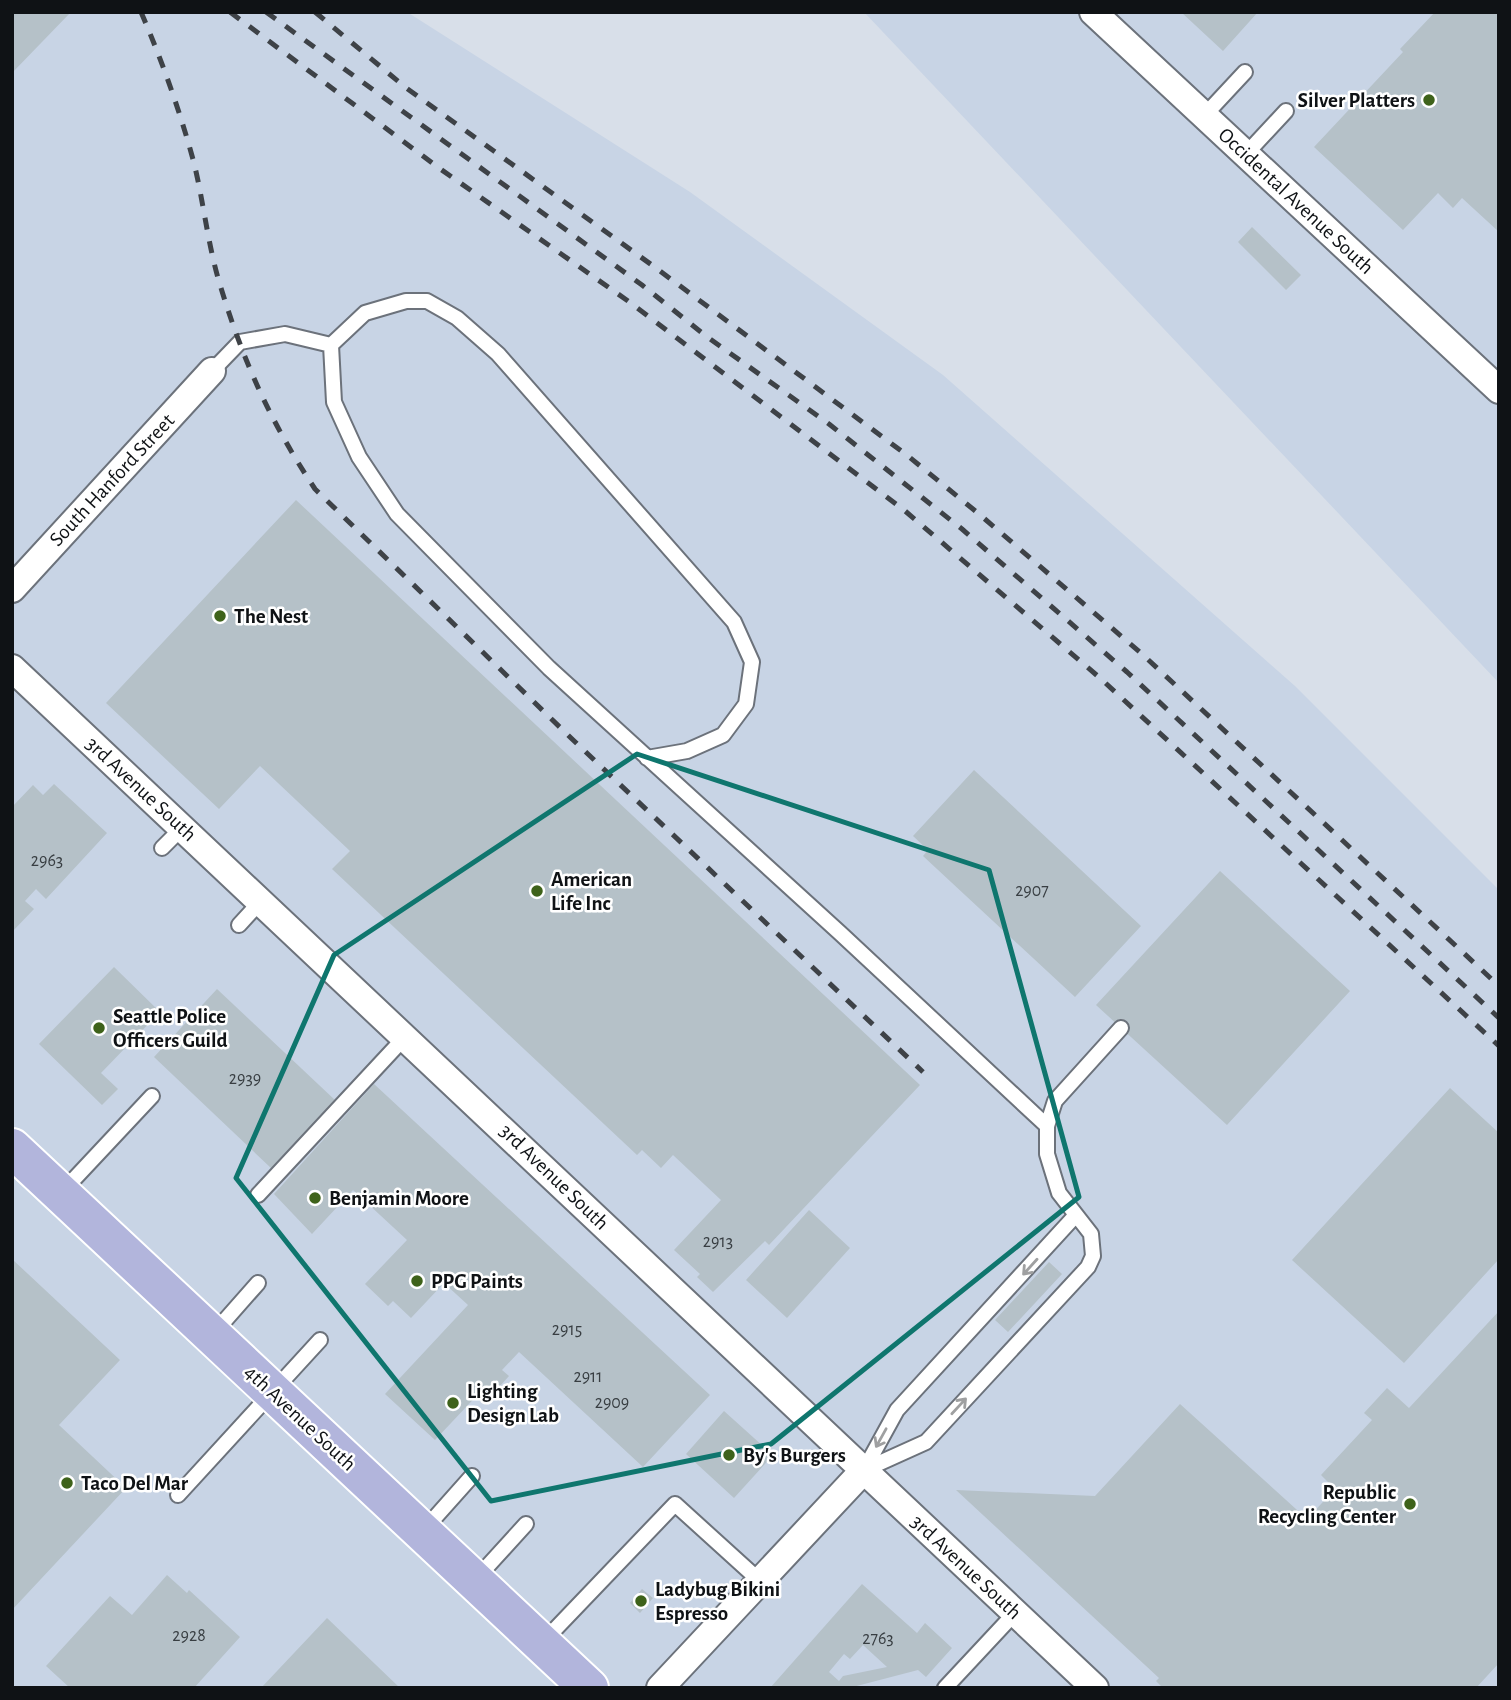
<svg xmlns="http://www.w3.org/2000/svg" width="1511" height="1700" viewBox="0 0 1511 1700" font-family="'Alegreya Sans',sans-serif">
<style>
.built{fill:#c8d4e5}
.building{fill:#b5c1c8;fill-rule:evenodd}
.lines{fill:none;stroke-linecap:round;stroke-linejoin:round}
.lane-casing{stroke:#6c727b;stroke-width:18}
.street-casing{stroke:#6c727b;stroke-width:30}
.primary-casing{stroke:#fff;stroke-width:42}
.lane{stroke:#fff;stroke-width:14}
.street{stroke:#fff;stroke-width:26}
.primary{stroke:#b2b5dc;stroke-width:38}
.rail{stroke:#3e4247;stroke-width:5;stroke-dasharray:12 12;stroke-linecap:butt}
.oneway{stroke:#9fa0a1}
.marked{fill:none;stroke:#0f766e;stroke-width:5;stroke-linejoin:round}
.poi-dot{fill:#3e621a;stroke:#fff;stroke-width:2.5}
.labels{text-anchor:middle;dominant-baseline:central;stroke-width:5;stroke-linejoin:round;paint-order:stroke}
.number-label{font-size:18px;fill:#383e42}
.poi-label{font-size:21px;font-weight:bold;fill:#0f1215;stroke:#fff;text-anchor:start}
.street-label{font-size:21px;fill:#0f1215;stroke:#fff}
</style>
<rect width="100%" height="100%" fill="#d8dfe9"/>
<path class="built" d="M 12,12 L 407,12 L 690,192 L 943,375 L 1295,686 L 1499,890 L 1499,1688 L 12,1688 Z
M 864,12 L 1499,12 L 1499,683 Z"/>
<path class="building" d="M 12,12 L 71,12 L 12,73 Z
M 1181,12 L 1258,12 L 1223,51 Z
M 1435,12 L 1499,12 L 1499,232 L 1462,198 L 1453,208 L 1438,193 L 1403,230 L 1314,147 L 1403,52 L 1400,49 Z
M 1252,227 L 1301,275 L 1286,290 L 1238,242 Z
M 296,500 L 920,1085 L 769,1245 L 765,1241 L 713,1292 L 697,1277 L 700,1274 L 674,1250 L 721,1200 L 673,1155 L 661,1168 L 642,1150 L 637,1155 L 332,869 L 350,851 L 260,766 L 219,809 L 106,703 Z
M 974,770 L 1141,926 L 1075,997 L 923,856 L 928,850 L 913,836 Z
M 54,784 L 107,833 L 46,899 L 36,889 L 25,901 L 34,909 L 12,932 L 12,807 L 33,785 L 43,795 Z
M 1220,871 L 1350,991 L 1227,1125 L 1096,1005 Z
M 114,967 L 160,1012 L 101,1073 L 118,1089 L 102,1105 L 39,1044 Z
M 217,989 L 336,1101 L 272,1169 L 154,1057 Z
M 374,1084 L 710,1395 L 643,1467 L 519,1352 L 502,1370 L 509,1376 L 492,1395 L 484,1388 L 435,1440 L 385,1394 L 468,1305 L 444,1283 L 411,1318 L 393,1301 L 388,1306 L 365,1284 L 407,1240 L 353,1190 L 312,1234 L 274,1194 Z
M 1450,1088 L 1499,1133 L 1499,1259 L 1404,1363 L 1292,1260 Z
M 809,1210 L 850,1248 L 787,1318 L 746,1280 Z
M 12,1259 L 120,1360 L 59,1425 L 126,1488 L 12,1610 Z
M 1049,1262 L 1062,1274 L 1008,1332 L 995,1320 Z
M 1499,1311 L 1499,1663 L 1476,1688 L 1163,1688 L 1156,1681 L 1159,1678 L 956,1490 L 1095,1496 L 1180,1404 L 1307,1519 L 1335,1489 L 1321,1475 L 1372,1420 L 1364,1413 L 1387,1388 L 1409,1408 Z
M 724,1411 L 773,1455 L 734,1498 L 686,1454 Z
M 167,1575 L 187,1593 L 189,1590 L 240,1637 L 194,1688 L 70,1688 L 46,1666 L 110,1596 L 132,1615 Z
M 862,1584 L 917,1633 L 925,1623 L 952,1648 L 926,1677 L 918,1670 L 849,1688 L 770,1688 ZM 863,1645 L 887,1667 L 843,1676 L 839,1681 L 829,1672 L 844,1654 L 850,1659 Z
M 642,1589 L 653,1598 L 640,1613 L 630,1603 Z
M 327,1618 L 400,1688 L 261,1688 Z"/>
<g class="lines">
<g class="lane-casing">
<path id="lane" d="M 1204,116 L 1245,72
M 1246,154 L 1286,111
M 331,345 L 365,313 L 406,301 L 427,301 L 457,318 L 498,354 L 734,622 L 752,662 L 746,704 L 723,735 L 687,751 L 647,758
M 212,371 L 240,342 L 285,334 L 331,345 L 334,402 L 359,457 L 397,514 L 549,668 L 840,933 L 1047,1126
M 162,848 L 182,828
M 239,925 L 261,901
M 62,1192 L 152,1096
M 258,1195 L 406,1036
M 213,1334 L 258,1283
M 864,1470 L 926,1442 L 1088,1267 L 1093,1256 L 1091,1234 L 1059,1193 L 1047,1154 L 1047,1126 L 1055,1101 L 1121,1028
M 864,1470 L 897,1410 L 1075,1216
M 178,1495 L 320,1340
M 423,1531 L 472,1476
M 475,1580 L 526,1524
M 542,1643 L 675,1504 L 760,1581
M 945,1688 L 1015,1613"/>
</g>
<g class="street-casing">
<path id="street" d="M 1093,12 L 1499,390
M 12,589 L 212,371
M 12,668 L 1095,1688
M 660,1688 L 864,1470"/>
</g>
<g class="primary-casing">
<path id="primary" d="M 12,1148 L 589,1688"/>
</g>
<use href="#lane" class="lane"/>
<use href="#street" class="street"/>
<use href="#primary" class="primary"/>
<path class="rail" d="M 141,12 C 162,61 180,111 194,163 C 204,204 208,247 221,288 C 244,363 271,423 315,489 L 571,738 L 923,1072
M 230,12 L 439,168 L 628,301 L 904,510 L 1100,678 L 1499,1046
M 266,12 L 642,285 L 706,336 L 829,424 L 962,529 L 1127,672 L 1499,1018
M 315,12 L 405,87 L 656,268 L 908,456 L 979,514 L 1142,654 L 1499,986"/>
</g>
<defs><path id="oneway-shaft" d="M-6 0H5M1.5-3L5.5 0L1.5 3" fill="none" stroke-width="1.6" stroke-linecap="round" stroke-linejoin="round" transform="scale(1.75)"/></defs>
<g class="oneway">
<use href="#oneway-shaft" transform="translate(1030 1267) rotate(132)"/>
<use href="#oneway-shaft" transform="translate(959 1406) rotate(-47)"/>
<use href="#oneway-shaft" transform="translate(881 1438) rotate(119)"/>
</g>
<path class="marked" d="M 637,754 L 989,870 L 1079,1197 L 771,1444 L 491,1501 L 236,1178 L 334,955 Z"/>
<g class="poi-dot">
<circle cx="1429" cy="100" r="7"/>
<circle cx="220" cy="616" r="7"/>
<circle cx="537" cy="891" r="7"/>
<circle cx="99" cy="1028" r="7"/>
<circle cx="315" cy="1198" r="7"/>
<circle cx="417" cy="1281" r="7"/>
<circle cx="453" cy="1403" r="7"/>
<circle cx="729" cy="1455" r="7"/>
<circle cx="67" cy="1483" r="7"/>
<circle cx="1410" cy="1504" r="7"/>
<circle cx="641" cy="1601" r="7"/>
</g>
<g class="labels">
<g class="number-label">
<text x="47" y="861">2963</text>
<text x="1032" y="891">2907</text>
<text x="245" y="1079">2939</text>
<text x="718" y="1242">2913</text>
<text x="567" y="1330">2915</text>
<text x="588" y="1377">2911</text>
<text x="612" y="1403">2909</text>
<text x="189" y="1636">2928</text>
<text x="878" y="1639">2763</text>
</g>
<g class="poi-label">
<text x="1415" y="100" text-anchor="end">Silver Platters</text>
<text x="234" y="616">The Nest</text>
<text x="551" y="879">American<tspan x="551" dy="24">Life Inc</tspan></text>
<text x="113" y="1016">Seattle Police<tspan x="113" dy="24">Officers Guild</tspan></text>
<text x="329" y="1198">Benjamin Moore</text>
<text x="431" y="1281">PPG Paints</text>
<text x="467" y="1391">Lighting<tspan x="467" dy="24">Design Lab</tspan></text>
<text x="743" y="1455">By's Burgers</text>
<text x="81" y="1483">Taco Del Mar</text>
<text x="1396" y="1492" text-anchor="end">Republic<tspan x="1396" dy="24">Recycling Center</tspan></text>
<text x="655" y="1589">Ladybug Bikini<tspan x="655" dy="24">Espresso</tspan></text>
</g>
<g class="street-label">
<text transform="translate(1296 201) rotate(43)">Occidental Avenue South</text>
<text transform="translate(112 480) rotate(-47)">South Hanford Street</text>
<text transform="translate(141 789) rotate(43)">3rd Avenue South</text>
<text transform="translate(554 1177) rotate(44)">3rd Avenue South</text>
<text transform="translate(300 1418) rotate(43)">4th Avenue South</text>
<text transform="translate(966 1567) rotate(43)">3rd Avenue South</text>
</g>
</g>
<rect width="1511" height="1700" fill="none" stroke="#0f1215" stroke-width="28"/>
</svg>
